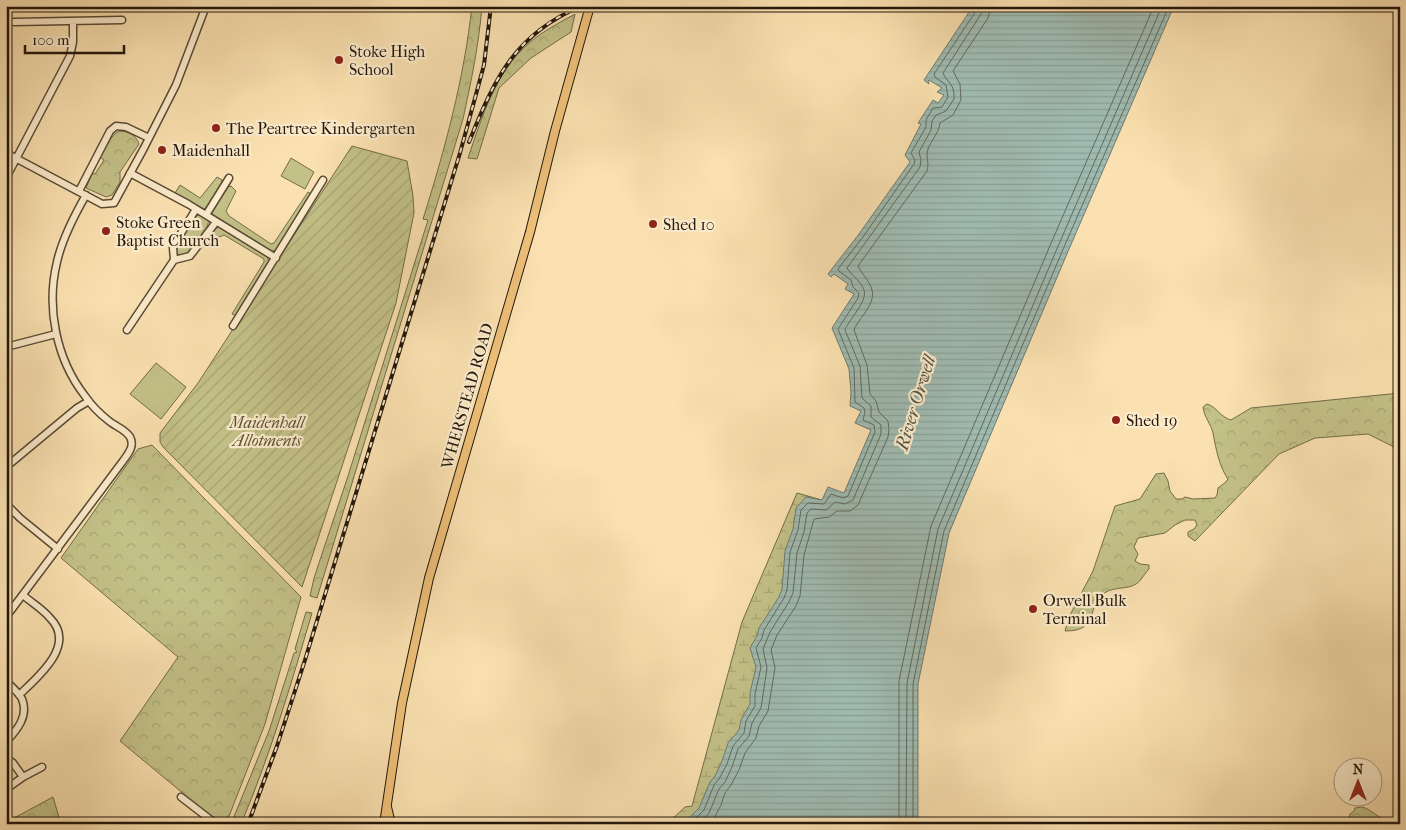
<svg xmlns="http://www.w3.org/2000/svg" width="1406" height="830" viewBox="0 0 1406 830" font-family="'IM FELL French Canon',serif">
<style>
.grass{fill:#c3c188;stroke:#726c4a}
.forest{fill:url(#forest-crowns);stroke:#726c4a}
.wetland{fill:url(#wetland-marsh);stroke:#726c4a}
.garden{fill:url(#garden-furrows);stroke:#726c4a}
.water{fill:url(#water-rules);stroke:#6e7a70}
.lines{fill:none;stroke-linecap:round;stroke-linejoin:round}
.shore{stroke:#616a5f;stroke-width:1}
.minor-casing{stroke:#584a35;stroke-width:9}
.major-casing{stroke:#22170c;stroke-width:10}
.minor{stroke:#fceccc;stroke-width:6}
.major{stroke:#eec078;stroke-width:8}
.rail-casing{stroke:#22170c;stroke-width:4}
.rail{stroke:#fceccc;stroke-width:2;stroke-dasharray:5.5;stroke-linecap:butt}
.poi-dot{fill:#8f2418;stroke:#fceccc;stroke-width:2}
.labels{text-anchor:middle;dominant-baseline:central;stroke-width:4.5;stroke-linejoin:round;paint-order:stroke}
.poi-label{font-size:16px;fill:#22170c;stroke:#fceccc;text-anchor:start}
.street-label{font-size:16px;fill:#22170c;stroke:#fceccc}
.park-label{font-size:16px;font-style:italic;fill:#5a5237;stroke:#fceccc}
.water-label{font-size:18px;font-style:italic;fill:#4e5146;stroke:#fceccc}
</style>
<defs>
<pattern id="forest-crowns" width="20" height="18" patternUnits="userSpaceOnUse" patternTransform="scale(1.25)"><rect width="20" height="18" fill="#c3c188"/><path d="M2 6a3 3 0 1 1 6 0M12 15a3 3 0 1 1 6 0" fill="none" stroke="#a7a574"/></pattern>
<pattern id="wetland-marsh" width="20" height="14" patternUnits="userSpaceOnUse" patternTransform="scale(1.25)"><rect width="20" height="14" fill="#c3c188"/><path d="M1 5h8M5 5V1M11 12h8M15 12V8" fill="none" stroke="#a7a574"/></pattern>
<pattern id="garden-furrows" width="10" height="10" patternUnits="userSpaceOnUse" patternTransform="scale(1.25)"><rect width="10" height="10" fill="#c3c188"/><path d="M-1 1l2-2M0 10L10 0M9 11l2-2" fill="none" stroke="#a7a574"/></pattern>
<pattern id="water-rules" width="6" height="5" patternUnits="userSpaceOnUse" patternTransform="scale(1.25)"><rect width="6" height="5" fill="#a0bcb2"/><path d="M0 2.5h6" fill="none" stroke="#8aa198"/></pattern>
</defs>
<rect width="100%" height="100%" fill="#fbe1b1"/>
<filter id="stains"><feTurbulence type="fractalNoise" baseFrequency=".004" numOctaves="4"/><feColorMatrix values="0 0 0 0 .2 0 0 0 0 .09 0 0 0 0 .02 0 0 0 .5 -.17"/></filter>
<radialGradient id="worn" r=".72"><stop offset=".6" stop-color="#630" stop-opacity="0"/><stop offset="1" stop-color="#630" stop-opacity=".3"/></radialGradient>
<path class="grass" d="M 291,158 L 314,172 L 305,189 L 281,176 Z
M 217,177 L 222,180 C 223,189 212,205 204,209 L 175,193 L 180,185 L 200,198 Z
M 231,186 L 236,191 L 226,211 L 229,216 L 271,244 L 274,243 L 308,192 L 313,195 L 276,250 L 272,251 L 212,214 L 213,210 L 228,187 Z
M 198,215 L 202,215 L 209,220 C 207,231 190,257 179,255 L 176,251 C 178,240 189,223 198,215 Z
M 221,227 L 267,255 L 269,264 L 237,316 L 232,314 L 264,262 L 264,259 L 224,235 L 205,243 L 216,228 Z
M 156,363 L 186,387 L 161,419 L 130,394 Z"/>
<path class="forest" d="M 472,6 L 482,6 C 479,44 471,82 463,119 L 317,598 L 310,596 L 314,578 L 348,476 L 428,220 L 423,219 C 445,149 464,79 472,6 Z
M 575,14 L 571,32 L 531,58 L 499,88 L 477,159 L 468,158 C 482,117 495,73 529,43 C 543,31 559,23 575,14 Z
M 120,131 C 129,132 136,135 139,144 L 120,172 L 120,182 L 112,195 L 106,197 L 86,188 L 92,174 L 95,174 L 104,160 L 100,157 C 105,148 110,135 120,131 Z
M 1400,393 L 1400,450 L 1368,434 L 1315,438 L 1279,454 L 1195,541 L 1188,536 L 1188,532 L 1194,529 L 1197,525 L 1195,520 L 1185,520 L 1175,525 L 1165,533 L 1138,538 L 1134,547 L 1138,554 L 1135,561 L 1140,564 L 1149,565 L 1149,569 C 1145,573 1141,581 1136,584 C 1129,589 1115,587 1106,592 C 1084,606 1102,631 1065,631 L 1069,617 L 1093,571 L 1115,506 L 1140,499 L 1156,474 L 1164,473 L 1168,481 L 1170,491 L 1176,499 L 1182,499 L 1185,497 L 1193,499 L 1215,498 L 1217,495 L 1218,488 L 1226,482 L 1228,479 C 1219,466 1216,449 1213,433 C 1211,424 1204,417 1203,407 L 1207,404 C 1217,407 1220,417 1231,420 L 1251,408 Z
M 152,445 L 301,597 L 265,724 L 226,824 L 220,824 L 120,741 L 178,657 L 61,558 L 138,449 Z
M 306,612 L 312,613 C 291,684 270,756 241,824 L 231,824 L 269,731 L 294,653 L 297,652 L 295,649 Z
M 53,797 L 61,824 L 6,824 L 6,811 L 14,818 Z
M 1362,807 C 1369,809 1372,812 1378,816 C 1382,819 1386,820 1390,824 L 1354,824 L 1349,820 L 1350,814 L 1354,811 L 1355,808 Z"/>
<path class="wetland" d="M 797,493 L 822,500 L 767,673 L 695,824 L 667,824 L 685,807 L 692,806 L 742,622 Z"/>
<path class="garden" d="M 352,146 L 407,161 L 413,196 L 414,213 L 396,303 L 302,587 L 163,447 L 160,442 L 160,433 L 198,383 Z"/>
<path class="water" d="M 973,6 L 1174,6 L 1066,256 L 949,533 L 918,684 L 918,824 L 683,824 L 699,808 L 710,782 L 715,776 L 722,761 L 728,743 L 739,730 L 741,720 L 750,704 L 750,693 L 756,667 L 750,648 L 757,636 L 759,628 L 779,597 L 782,589 L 785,551 L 793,529 L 796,508 L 806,497 L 822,500 L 828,487 L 844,493 L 871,430 L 855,423 L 861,411 L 850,406 L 851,392 L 849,369 L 832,328 L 854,294 L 845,289 L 848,284 L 834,274 L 831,277 L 828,274 L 859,234 L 910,162 L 905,155 L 921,124 L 918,123 L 933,100 L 938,103 L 944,95 L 937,92 L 942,88 L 929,80 L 928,81 L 929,84 L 924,80 Z"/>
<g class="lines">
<path class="shore" d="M 690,824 L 704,810 L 714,785 L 719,779 L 727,764 L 733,746 L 744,733 L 746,721 L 755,706 L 755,694 L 761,667 L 756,648 L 762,638 L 764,630 L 784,598 L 787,590 L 790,552 L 798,530 L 801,510 L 808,503 L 824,504 L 831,494 L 843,498 L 848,496 L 875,432 L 874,425 L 863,420 L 865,412 L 864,408 L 855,402 L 854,368 L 838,329 L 858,298 L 859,293 L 853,287 L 851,280 L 839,271 L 838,269 L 863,237 L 914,164 L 915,160 L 911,153 L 926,127 L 926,120 L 933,108 L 942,107 L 948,97 L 946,85 L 935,77 L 934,74 L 976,11 L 977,6
M 700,824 L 709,813 L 719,789 L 725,782 L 732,767 L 738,749 L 749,736 L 752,723 L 761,708 L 767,668 L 763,649 L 770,632 L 789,602 L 793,593 L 797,553 L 804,532 L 807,513 L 811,509 L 826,510 L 835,502 L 845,504 L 853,500 L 881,434 L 881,425 L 871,417 L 871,406 L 862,398 L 860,366 L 845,330 C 849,319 868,301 864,290 C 861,281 851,275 847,268 L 920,167 L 921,160 L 919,152 L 931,130 L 932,121 L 936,115 L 946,111 L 954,99 C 955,83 947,83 943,73 L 981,14 L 983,6
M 711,824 L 721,805 L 725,793 L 731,785 L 739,770 L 745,753 L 756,738 L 759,726 L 768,711 L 775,668 L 771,650 L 777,635 L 796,606 L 800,596 L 804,555 L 814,519 L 829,517 L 837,511 L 850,511 L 858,505 L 888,437 L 889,429 L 888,421 L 879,412 L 876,401 L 870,394 L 867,365 L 854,330 C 859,317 878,303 871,287 C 868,279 861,273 858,266 L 927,171 C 929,164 927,161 927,154 C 927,145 939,134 940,123 L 953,115 L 961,100 L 960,84 L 953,71 L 988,18 L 991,6
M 899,824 L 899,681 L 931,526 L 1049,248 L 1154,6
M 906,824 L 907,683 L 938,529 L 1056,251 L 1162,6
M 913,824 L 913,684 L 944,531 L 1061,254 L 1169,6"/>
<g class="minor-casing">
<path id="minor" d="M 14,22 L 122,20
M 6,153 L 102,204 L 114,203 L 144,148 L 176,85 L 206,6
M 130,173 L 188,204 L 276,258
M 6,178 L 70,56 L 73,42 L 73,21
M 79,191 L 110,131 L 116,126 L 126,127 L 149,138
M 196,209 L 175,243 L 173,248 L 174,260 L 190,256 L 216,222
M 206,215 L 229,178
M 233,326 L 323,180
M 127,330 L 174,260
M 6,347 L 56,334
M 6,467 L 77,408 L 89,401
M 6,504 L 20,518 L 58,549
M 6,617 L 123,461 C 128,454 135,446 130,437 C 126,430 115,426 109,421 C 100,414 91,405 85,396 C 56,359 46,307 57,262 C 62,239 74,216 86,195
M 6,681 C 11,686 19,693 22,699 C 29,716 17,730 6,742
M 19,695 C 38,677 77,645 50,618 C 43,609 32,603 23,595
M 6,758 L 13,763 L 23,777 L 9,787
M 23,777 L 42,767
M 181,797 L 216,824"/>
</g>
<g class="major-casing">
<path id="major" d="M 387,807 L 391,824
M 384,824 L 402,703 L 429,578 L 530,232 L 555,131 L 590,6"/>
</g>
<use href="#minor" class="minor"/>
<use href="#major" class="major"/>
<g class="rail-casing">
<path id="rail" d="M 469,142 C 495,78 514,35 581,6
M 248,824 L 277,746 L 305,660 L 460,153 L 484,65 L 491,6"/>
</g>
<use href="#rail" class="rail"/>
</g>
<g class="poi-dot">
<circle cx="339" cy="60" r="5"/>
<circle cx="216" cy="128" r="5"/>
<circle cx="162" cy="150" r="5"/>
<circle cx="653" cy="224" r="5"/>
<circle cx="106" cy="231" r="5"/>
<circle cx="1116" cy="420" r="5"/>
<circle cx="1033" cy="609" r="5"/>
</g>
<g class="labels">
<g class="poi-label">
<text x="349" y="51">Stoke High<tspan x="349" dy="18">School</tspan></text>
<text x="226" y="128">The Peartree Kindergarten</text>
<text x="172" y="150">Maidenhall</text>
<text x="116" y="222">Stoke Green<tspan x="116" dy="18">Baptist Church</tspan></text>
<text x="663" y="224">Shed 10</text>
<text x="1126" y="420">Shed 19</text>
<text x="1043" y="600">Orwell Bulk<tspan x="1043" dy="18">Terminal</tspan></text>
</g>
<g class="street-label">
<text transform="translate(467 396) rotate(-74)">WHERSTEAD ROAD</text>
</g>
<g class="park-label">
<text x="267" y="422">Maidenhall<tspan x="267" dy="18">Allotments</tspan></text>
</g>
<g class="water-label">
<text transform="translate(916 403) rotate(-73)">River Orwell</text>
</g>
</g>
<rect width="1406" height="830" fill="none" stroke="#fbe1b1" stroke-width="25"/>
<rect x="8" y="8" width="1391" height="815" fill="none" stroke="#22170c" stroke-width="2.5"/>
<rect x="12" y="12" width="1381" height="805" fill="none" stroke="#22170c"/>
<g transform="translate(1358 782)"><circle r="24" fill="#fceccc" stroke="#a5977f"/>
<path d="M0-4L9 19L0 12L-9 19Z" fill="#8f2418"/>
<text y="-8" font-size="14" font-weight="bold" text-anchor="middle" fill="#22170c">N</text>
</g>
<path d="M25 45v8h99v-8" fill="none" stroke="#22170c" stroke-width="2.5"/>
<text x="32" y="45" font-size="15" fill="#22170c" stroke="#fceccc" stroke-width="4" paint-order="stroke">100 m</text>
<rect width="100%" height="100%" filter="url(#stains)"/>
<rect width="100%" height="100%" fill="url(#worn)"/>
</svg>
